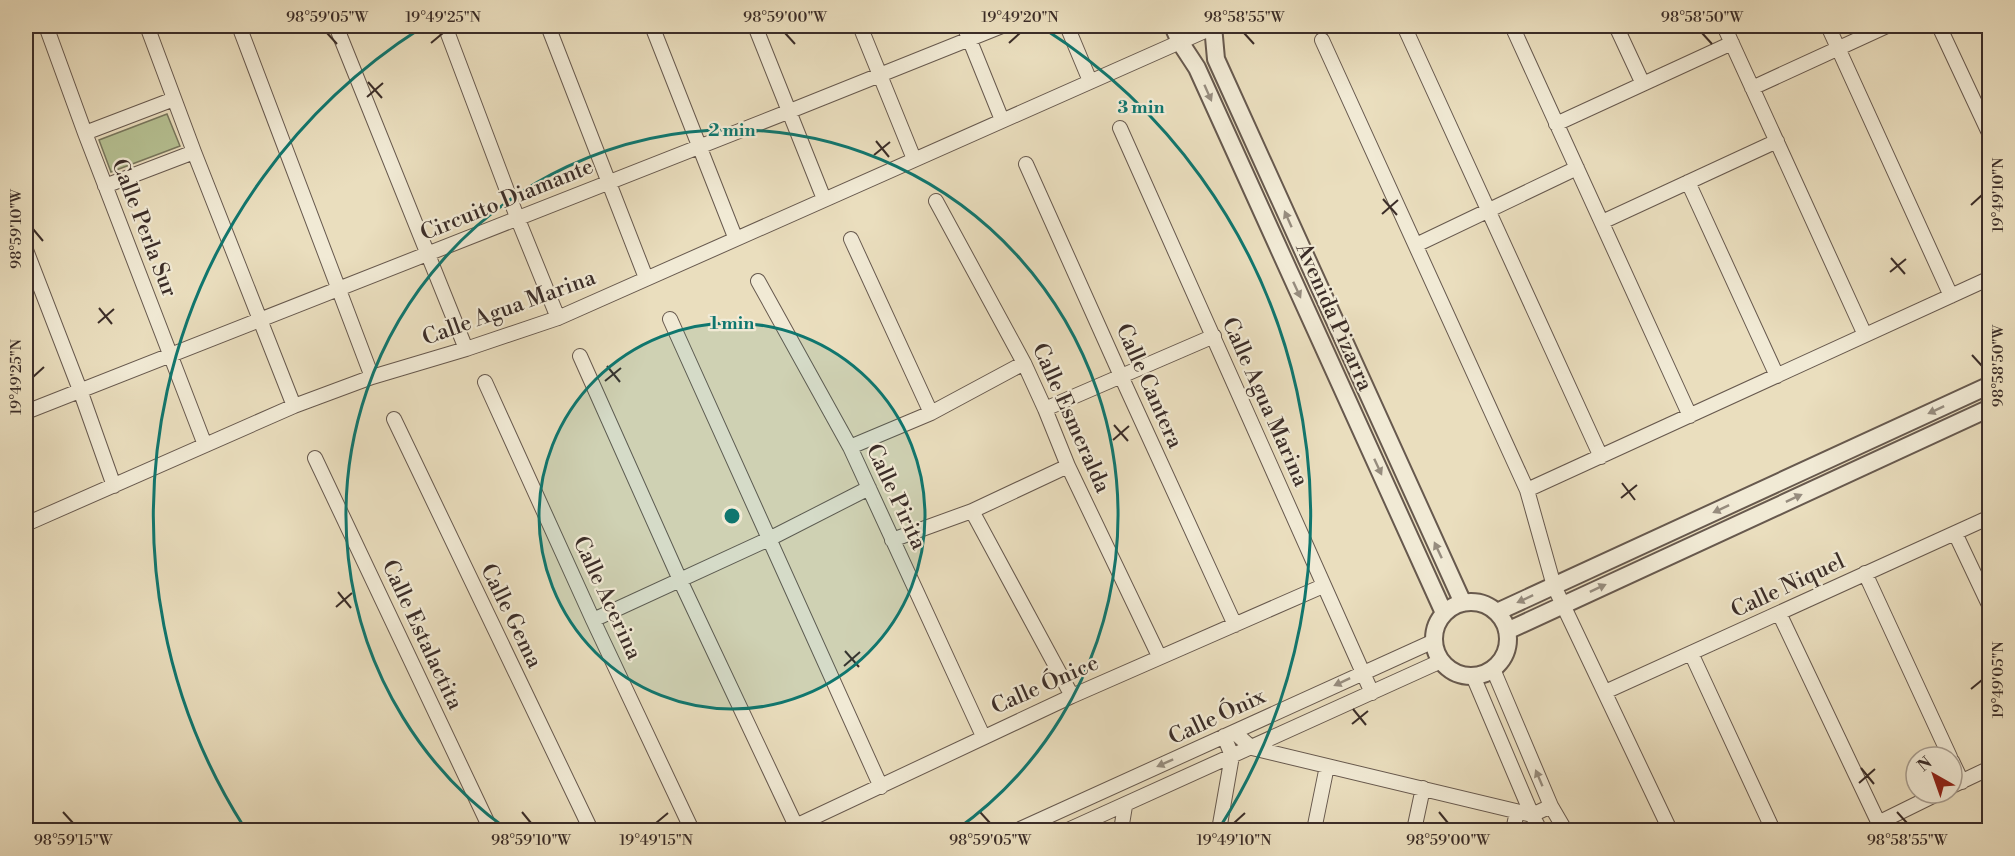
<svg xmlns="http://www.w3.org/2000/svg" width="2015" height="856" viewBox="0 0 2015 856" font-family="'Libre Bodoni',serif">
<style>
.green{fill:#b6c193;stroke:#78775e;stroke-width:1.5}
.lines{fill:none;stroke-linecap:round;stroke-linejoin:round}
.minor-casing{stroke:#67594e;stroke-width:16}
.tertiary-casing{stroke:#67594e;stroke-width:20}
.minor{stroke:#f1ead5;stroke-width:14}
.tertiary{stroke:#f1ead5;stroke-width:16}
.oneway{fill:#968c7e}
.ticks{fill:none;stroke:#3b2d28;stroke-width:2}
.ring{fill:none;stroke:#0f766e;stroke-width:3}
.labels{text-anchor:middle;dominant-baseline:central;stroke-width:4.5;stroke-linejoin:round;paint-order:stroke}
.street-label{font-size:22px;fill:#3b2d28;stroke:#f1ead5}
.centre{fill:#0f766e;stroke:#f1ead5;stroke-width:3}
.ring-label{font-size:18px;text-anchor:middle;font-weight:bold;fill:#0f766e;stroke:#f1ead5;stroke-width:4.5;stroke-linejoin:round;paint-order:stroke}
.neatline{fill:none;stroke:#3b2d28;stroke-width:2}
.ticks-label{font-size:15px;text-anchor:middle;fill:#3b2d28}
</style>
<rect width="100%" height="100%" fill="#eadebe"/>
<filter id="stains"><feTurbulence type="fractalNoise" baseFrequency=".00333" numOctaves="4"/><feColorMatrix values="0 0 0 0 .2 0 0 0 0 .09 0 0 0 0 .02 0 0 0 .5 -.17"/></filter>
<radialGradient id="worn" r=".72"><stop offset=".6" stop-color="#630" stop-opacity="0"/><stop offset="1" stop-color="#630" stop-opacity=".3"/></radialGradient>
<path class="green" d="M 167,114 L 180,146 L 111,172 L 99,140 Z"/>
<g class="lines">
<g class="minor-casing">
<path id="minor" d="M 46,26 L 85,133 L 205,445
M 147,26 L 194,152 L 294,406
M 239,26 L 372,377
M 336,26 L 466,349
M 445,26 L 517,217 L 558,318
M 548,26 L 646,278
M 652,26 L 735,237
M 755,26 L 824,199
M 860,26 L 914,159
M 964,26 L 1002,120
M 1067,26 L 1090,81
M 1404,26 L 1601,457
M 1512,26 L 1690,416
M 1616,26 L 1643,84
M 1724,26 L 1865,335
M 1828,26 L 1951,296
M 1939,26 L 1990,135
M 1322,40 L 1527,490 L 1554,586 L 1670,830
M 1752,88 L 1887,26
M 1556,124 L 1732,43
M 1120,128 L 1372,693
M 85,133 L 174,99
M 1026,164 L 1121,376 L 1235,625
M 1688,182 L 1777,376
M 105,186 L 194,152
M 936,201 L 1024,363 L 1045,409 L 1068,466 L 1159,656
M 1602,222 L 1777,141
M 851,239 L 931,413
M 1416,245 L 1577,168
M 26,250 L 80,390 L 114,486
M 758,281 L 850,447 L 983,736
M 670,319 L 881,787
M 580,356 L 680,580 L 796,826
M 485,382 L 593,620 L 692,830
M 1045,409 L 1214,336
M 26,412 L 790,111 L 1002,26
M 394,419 L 591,830
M 850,447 L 931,413 L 1024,363
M 315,458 L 491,830
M 1527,490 L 1990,278
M 972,511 L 1072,696
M 26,524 L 294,406 L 372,377 L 466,349 L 558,318 L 1216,26
M 1955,533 L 1990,607
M 892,540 L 972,511 L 1068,466
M 1865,573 L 1950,757
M 1779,613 L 1882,830
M 593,620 L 769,539 L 869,488
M 1691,653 L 1773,830
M 1493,669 L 1551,806 L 1565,830
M 1473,676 L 1532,815 L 1540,830
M 1605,692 L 1990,517
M 1234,732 L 1252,748 L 1532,815 L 1551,806
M 1952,761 L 1962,782
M 1952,786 L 1990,768
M 1878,823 L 1939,793
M 787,830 L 1072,696 L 1323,586
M 1018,830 L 1434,641
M 1068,830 L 1441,661
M 1121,830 L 1125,806
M 1219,830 L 1232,756 L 1224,736
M 1314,830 L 1327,766
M 1414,830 L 1423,788
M 1513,830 L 1517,812"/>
</g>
<g class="tertiary-casing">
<path id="tertiary" d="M 1173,26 L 1180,42 L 1197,68 L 1444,613
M 1213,26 L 1216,59 L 1463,603
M1434 639a37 37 0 1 1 74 0a37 37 0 1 1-74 0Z
M 1497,612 L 1990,385
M 1507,631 L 1990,408"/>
</g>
<use href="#minor" class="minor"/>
<use href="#tertiary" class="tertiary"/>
</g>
<defs><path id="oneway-solid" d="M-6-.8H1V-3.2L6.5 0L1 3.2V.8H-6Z" transform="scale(1.5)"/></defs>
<g class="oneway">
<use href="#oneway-solid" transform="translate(1208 93) rotate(66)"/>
<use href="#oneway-solid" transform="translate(1288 219) rotate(-114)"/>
<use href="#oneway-solid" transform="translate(1297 290) rotate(65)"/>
<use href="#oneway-solid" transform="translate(1936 410) rotate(155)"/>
<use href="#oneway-solid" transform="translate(1378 467) rotate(65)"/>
<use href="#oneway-solid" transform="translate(1794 498) rotate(-25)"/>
<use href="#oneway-solid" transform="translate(1721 509) rotate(155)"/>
<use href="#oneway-solid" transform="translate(1438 550) rotate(-115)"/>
<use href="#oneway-solid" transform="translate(1598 588) rotate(-25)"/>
<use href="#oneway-solid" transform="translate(1525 599) rotate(155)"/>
<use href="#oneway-solid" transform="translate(1342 682) rotate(155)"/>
<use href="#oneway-solid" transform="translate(1165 763) rotate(156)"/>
<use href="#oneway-solid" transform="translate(1539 778) rotate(-113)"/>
</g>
<path class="ticks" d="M 327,33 L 337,44M 785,33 L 795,44M 1244,33 L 1254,44M 1702,33 L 1712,44M 431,43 L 443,33M 1009,43 L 1020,33M 368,82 L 382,98M 367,97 L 383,83M 876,141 L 889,157M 874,155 L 890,142M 1383,199 L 1397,215M 1971,205 L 1982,195M 1382,214 L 1398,200M 33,229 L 43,241M 1891,258 L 1905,274M 1890,272 L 1906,259M 99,308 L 112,324M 98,323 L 114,309M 1972,355 L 1982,366M 607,366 L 620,382M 33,377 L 44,367M 605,381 L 621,368M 1114,425 L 1128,441M 1113,440 L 1129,426M 1622,483 L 1635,500M 1621,498 L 1637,485M 338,592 L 351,608M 336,607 L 352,593M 845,651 L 859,667M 844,666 L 860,652M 1971,689 L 1982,680M 1353,709 L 1366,725M 1352,724 L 1368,711M 1861,768 L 1874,784M 1859,783 L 1875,769M 63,812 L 73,823M 522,812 L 531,823M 980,812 L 990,823M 1439,812 L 1448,823M 1897,812 L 1907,823M 656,823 L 668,813M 1234,823 L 1245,813"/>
<circle cx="732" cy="516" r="193" fill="#0f766e" fill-opacity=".12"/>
<g class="ring">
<circle cx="732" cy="516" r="193"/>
<path d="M508 830A386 386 0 1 1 956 830"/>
<path d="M244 827A579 579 0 0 1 421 28M1043 28A579 579 0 0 1 1220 827"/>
</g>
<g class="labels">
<g class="street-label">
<text transform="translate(507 200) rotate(-22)">Circuito Diamante</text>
<text transform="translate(144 228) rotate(69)">Calle Perla Sur</text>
<text transform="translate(509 308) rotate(-20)">Calle Agua Marina</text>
<text transform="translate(1334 317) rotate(66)">Avenida Pizarra</text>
<text transform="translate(1149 386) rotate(66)">Calle Cantera</text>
<text transform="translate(1265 402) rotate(66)">Calle Agua Marina</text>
<text transform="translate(1071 418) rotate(66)">Calle Esmeralda</text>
<text transform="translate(896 497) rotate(65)">Calle Pirita</text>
<text transform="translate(1788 586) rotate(-25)">Calle Niquel</text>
<text transform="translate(607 598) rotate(65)">Calle Acerina</text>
<text transform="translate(511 616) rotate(64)">Calle Gema</text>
<text transform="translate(422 635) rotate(65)">Calle Estalactita</text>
<text transform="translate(1045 685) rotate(-24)">Calle Ónice</text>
<text transform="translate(1217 717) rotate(-25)">Calle Ónix</text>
</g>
</g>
<circle cx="732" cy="516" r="9" class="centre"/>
<g class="ring-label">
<text x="1141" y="113">3 min</text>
<text x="732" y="136">2 min</text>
<text x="732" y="329">1 min</text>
</g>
<rect width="2015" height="856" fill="none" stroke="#eadebe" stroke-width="66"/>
<g transform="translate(1934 775) rotate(320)"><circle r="28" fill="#f1ead5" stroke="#a89e90" stroke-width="1.5"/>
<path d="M0-4.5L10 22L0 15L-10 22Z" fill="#8f2418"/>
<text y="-9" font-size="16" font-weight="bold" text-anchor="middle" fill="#3b2d28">N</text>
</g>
<rect x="33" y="33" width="1949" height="790" class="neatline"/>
<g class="ticks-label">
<text x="327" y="22">98°59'05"W</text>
<text x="443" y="22">19°49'25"N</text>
<text x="785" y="22">98°59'00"W</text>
<text x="1020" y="22">19°49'20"N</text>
<text x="1244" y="22">98°58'55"W</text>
<text x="1702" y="22">98°58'50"W</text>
<text transform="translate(1998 195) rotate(-90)" y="5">19°49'10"N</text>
<text transform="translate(16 229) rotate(-90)" y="5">98°59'10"W</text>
<text transform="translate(1998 366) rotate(-90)" y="5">98°58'50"W</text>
<text transform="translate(16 377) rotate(-90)" y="5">19°49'25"N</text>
<text transform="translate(1998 680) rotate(-90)" y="5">19°49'05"N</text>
<text x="73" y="845">98°59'15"W</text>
<text x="531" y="845">98°59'10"W</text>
<text x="656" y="845">19°49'15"N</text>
<text x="990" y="845">98°59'05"W</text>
<text x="1234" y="845">19°49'10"N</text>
<text x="1448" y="845">98°59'00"W</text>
<text x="1907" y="845">98°58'55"W</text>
</g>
<rect width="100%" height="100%" filter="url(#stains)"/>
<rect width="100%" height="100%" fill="url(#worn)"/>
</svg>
